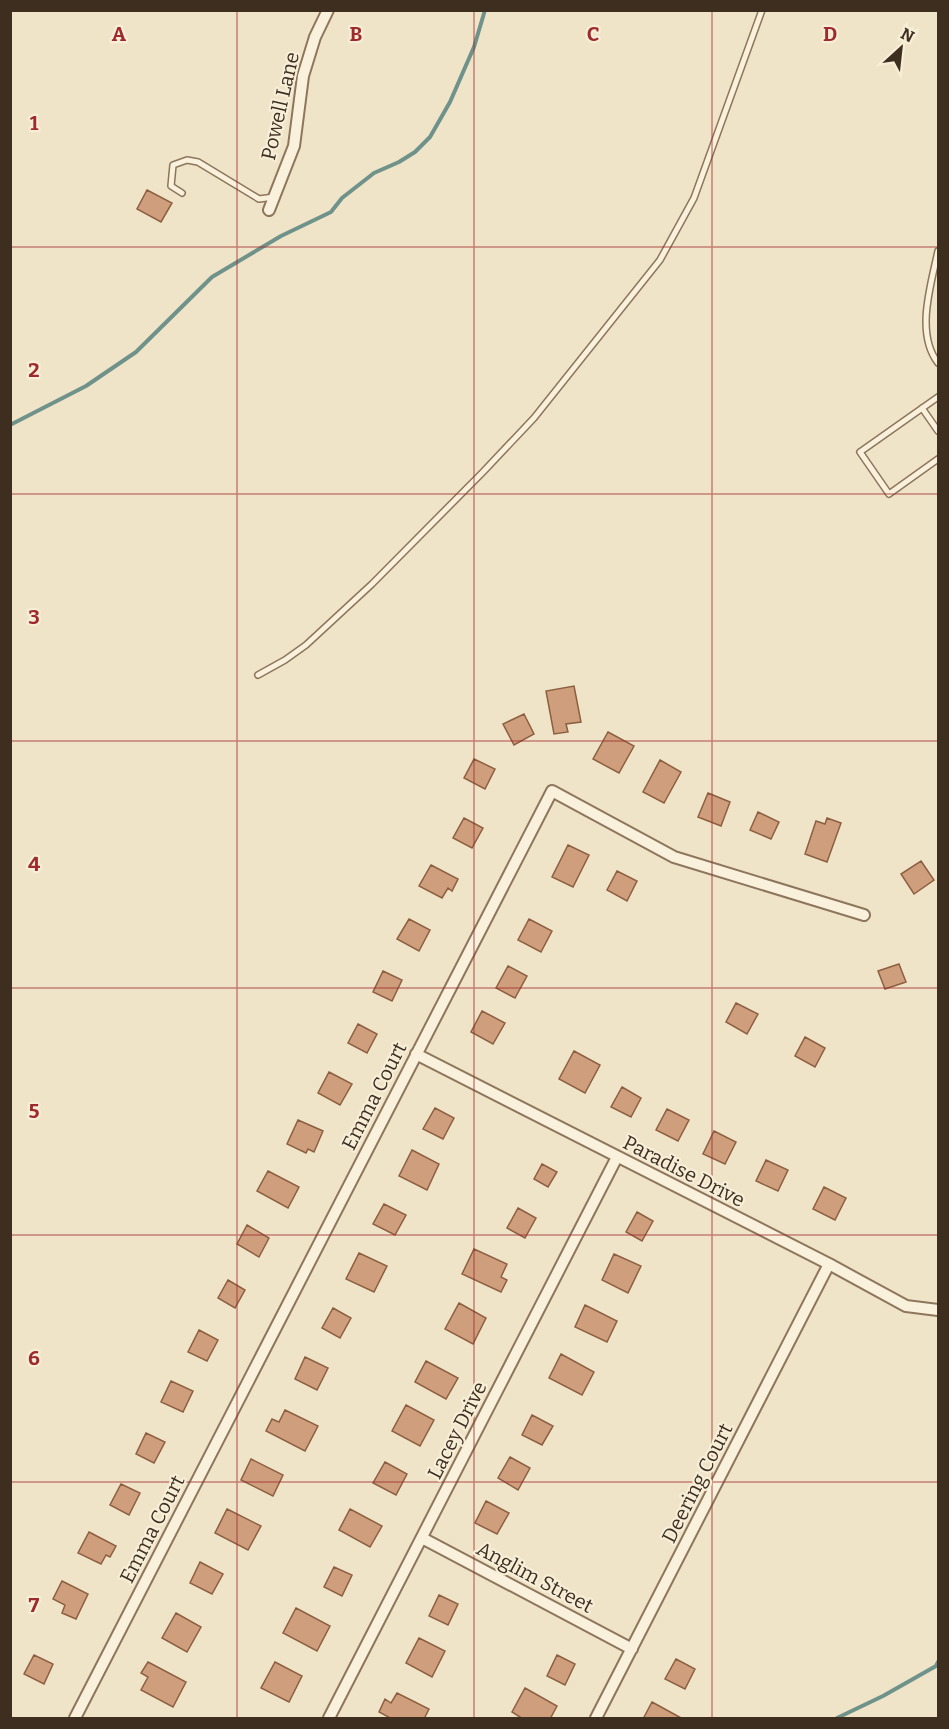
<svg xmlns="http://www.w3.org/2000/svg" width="949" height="1729" viewBox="0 0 949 1729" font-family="Bitter,serif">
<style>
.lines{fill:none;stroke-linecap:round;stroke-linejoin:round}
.stream{stroke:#6f938a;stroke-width:4}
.building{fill:#cf9f7d;stroke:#8d5f41;stroke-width:1.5}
.lane-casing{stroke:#8d765c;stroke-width:8}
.street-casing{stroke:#8d765c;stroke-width:14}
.lane{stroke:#faf1dc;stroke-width:5}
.street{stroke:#faf1dc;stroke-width:10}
.grid{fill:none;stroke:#9e2a2b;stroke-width:1.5;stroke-opacity:0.55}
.labels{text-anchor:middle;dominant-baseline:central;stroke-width:4.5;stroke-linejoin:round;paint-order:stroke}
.street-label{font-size:20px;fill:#3d2e20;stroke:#f7eed8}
.grid-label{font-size:20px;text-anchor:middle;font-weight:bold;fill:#9e2a2b;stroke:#f7eed8;stroke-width:4.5;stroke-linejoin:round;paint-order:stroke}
</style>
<rect width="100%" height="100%" fill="#f0e4c8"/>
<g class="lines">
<path class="stream" d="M 10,425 L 86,386 L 136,352 L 212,277 L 281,236 L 331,212 L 342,198 L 374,173 L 399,162 L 415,152 L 430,137 L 450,102 L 474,47 L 485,10
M 837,1718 L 883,1696 L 936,1666 L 938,1662"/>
</g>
<path class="building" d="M 147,190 L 172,203 L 161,222 L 137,209 Z
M 574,686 L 581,722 L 566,724 L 568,732 L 554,734 L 546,691 Z
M 524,714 L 534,734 L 514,745 L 503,724 Z
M 608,732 L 634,746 L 619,773 L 593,759 Z
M 474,759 L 495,769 L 485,789 L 464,778 Z
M 660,760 L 681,772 L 664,803 L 643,792 Z
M 708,793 L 730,802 L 721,826 L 698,817 Z
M 758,812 L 779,822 L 771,839 L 750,830 Z
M 464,818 L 483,828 L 472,848 L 453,838 Z
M 827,818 L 841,823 L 827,862 L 805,854 L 816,821 L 825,824 Z
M 568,845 L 589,855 L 573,887 L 552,877 Z
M 921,861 L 934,880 L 914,894 L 901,874 Z
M 431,865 L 458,879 L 452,891 L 448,888 L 442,898 L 419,886 Z
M 617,871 L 637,881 L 627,901 L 607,890 Z
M 409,919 L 430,930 L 419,951 L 397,939 Z
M 529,919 L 552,931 L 541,952 L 518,940 Z
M 899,964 L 906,982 L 885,989 L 878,971 Z
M 508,966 L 527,976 L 515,998 L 496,988 Z
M 383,971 L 402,980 L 392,1001 L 373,992 Z
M 736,1003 L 758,1014 L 747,1034 L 726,1022 Z
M 482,1011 L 505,1023 L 493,1044 L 471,1032 Z
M 358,1024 L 377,1034 L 367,1053 L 348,1043 Z
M 805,1037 L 825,1048 L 815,1067 L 795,1056 Z
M 574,1051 L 600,1065 L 585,1093 L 559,1079 Z
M 329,1072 L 352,1084 L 340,1105 L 318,1093 Z
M 622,1087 L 641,1098 L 631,1117 L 611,1107 Z
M 435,1108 L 454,1118 L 443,1139 L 423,1129 Z
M 667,1109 L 689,1120 L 678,1141 L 656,1130 Z
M 298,1120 L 323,1131 L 314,1152 L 308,1149 L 306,1153 L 287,1144 Z
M 714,1131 L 736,1142 L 725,1164 L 703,1154 Z
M 412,1150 L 439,1164 L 427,1190 L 399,1176 Z
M 766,1160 L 788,1170 L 778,1191 L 756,1181 Z
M 542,1164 L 557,1172 L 548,1187 L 534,1179 Z
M 268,1171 L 299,1187 L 288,1208 L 257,1191 Z
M 824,1187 L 846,1198 L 835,1220 L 813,1209 Z
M 384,1204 L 406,1215 L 395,1235 L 373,1224 Z
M 518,1208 L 536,1218 L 525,1238 L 507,1228 Z
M 637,1212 L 653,1221 L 642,1241 L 626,1232 Z
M 247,1225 L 269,1238 L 259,1257 L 237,1244 Z
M 474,1249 L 507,1264 L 501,1277 L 507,1280 L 501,1292 L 462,1274 Z
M 359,1253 L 387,1266 L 374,1292 L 346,1279 Z
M 614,1254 L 641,1266 L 628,1293 L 602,1280 Z
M 228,1280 L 245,1290 L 235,1308 L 218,1298 Z
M 459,1303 L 486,1318 L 473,1344 L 445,1329 Z
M 585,1305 L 617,1321 L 607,1342 L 575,1327 Z
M 333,1308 L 351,1318 L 340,1338 L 322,1328 Z
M 199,1330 L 218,1340 L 207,1361 L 188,1352 Z
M 561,1354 L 594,1372 L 582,1395 L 549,1378 Z
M 305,1357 L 328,1368 L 317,1390 L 295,1379 Z
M 426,1361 L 458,1378 L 446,1399 L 415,1382 Z
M 171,1381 L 193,1391 L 183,1412 L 161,1402 Z
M 406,1405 L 434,1420 L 420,1446 L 392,1431 Z
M 285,1410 L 318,1426 L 305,1451 L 266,1431 L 272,1419 L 279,1422 Z
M 532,1415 L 553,1426 L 542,1445 L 522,1435 Z
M 146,1433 L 165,1442 L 154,1463 L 136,1454 Z
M 510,1457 L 530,1468 L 518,1490 L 498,1478 Z
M 251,1459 L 283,1475 L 273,1496 L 241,1480 Z
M 385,1462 L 407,1474 L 396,1495 L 373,1483 Z
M 121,1484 L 140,1493 L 129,1515 L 110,1505 Z
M 486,1501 L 509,1513 L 497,1534 L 475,1523 Z
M 227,1509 L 261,1526 L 248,1550 L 215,1533 Z
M 350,1509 L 382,1526 L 370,1547 L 339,1530 Z
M 89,1532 L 116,1546 L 110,1557 L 106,1555 L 101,1564 L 78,1553 Z
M 200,1562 L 223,1574 L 212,1594 L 190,1583 Z
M 334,1567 L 352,1575 L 342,1596 L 324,1587 Z
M 62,1581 L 88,1594 L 76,1619 L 62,1613 L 65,1605 L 53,1599 Z
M 439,1595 L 458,1604 L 448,1625 L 429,1616 Z
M 296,1608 L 330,1626 L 317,1651 L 283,1633 Z
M 176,1613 L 201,1627 L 187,1652 L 162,1638 Z
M 419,1638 L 445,1651 L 432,1677 L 406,1663 Z
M 34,1655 L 53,1664 L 44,1684 L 24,1674 Z
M 557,1655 L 575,1664 L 565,1685 L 547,1676 Z
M 676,1659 L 695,1669 L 685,1689 L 665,1679 Z
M 148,1662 L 186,1682 L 173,1707 L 141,1690 L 148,1677 L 141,1673 Z
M 275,1662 L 302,1676 L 289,1702 L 261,1688 Z
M 525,1688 L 557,1706 L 550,1719 L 523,1719 L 512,1712 Z
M 397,1693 L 429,1709 L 424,1719 L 392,1719 L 379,1712 L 385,1699 L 391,1703 Z
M 652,1702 L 683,1719 L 643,1719 Z"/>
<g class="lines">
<g class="lane-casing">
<path id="lane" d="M 182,193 L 171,186 L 173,165 L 187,160 L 198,162 L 259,199 L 274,197
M 938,251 C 931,285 915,333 938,363
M 938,397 L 860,452 L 889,494 L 938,459
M 922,408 L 938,431
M 258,675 L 285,660 L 306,645 L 372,584 L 483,472 L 534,418 L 660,260 L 694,198 L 762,10"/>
</g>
<g class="street-casing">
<path id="street" d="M 269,210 L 294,146 L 303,76 L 315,37 L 328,10
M 416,1054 L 829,1264 L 906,1306 L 938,1310
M 422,1538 L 632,1649
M 75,1718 L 552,791 L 674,857 L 864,915
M 329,1718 L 617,1157
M 596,1718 L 829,1264"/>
</g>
<use href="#lane" class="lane"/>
<use href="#street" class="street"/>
</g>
<path class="grid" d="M 237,10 L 237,1718M 474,10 L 474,1718M 712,10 L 712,1718M 10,247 L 938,247M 10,494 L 938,494M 10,741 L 938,741M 10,988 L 938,988M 10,1235 L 938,1235M 10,1482 L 938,1482"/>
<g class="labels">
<g class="street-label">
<text transform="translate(280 106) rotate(-77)">Powell Lane</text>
<text transform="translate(374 1096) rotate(-63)">Emma Court</text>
<text transform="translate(684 1171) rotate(27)">Paradise Drive</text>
<text transform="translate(457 1430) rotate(-63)">Lacey Drive</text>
<text transform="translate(697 1483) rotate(-63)">Deering Court</text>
<text transform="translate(152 1529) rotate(-63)">Emma Court</text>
<text transform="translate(535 1577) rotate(28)">Anglim Street</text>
</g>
</g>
<g class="grid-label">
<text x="119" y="41">A</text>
<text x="356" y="41">B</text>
<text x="593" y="41">C</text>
<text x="830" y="41">D</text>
<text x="34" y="130">1</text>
<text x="34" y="377">2</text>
<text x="34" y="624">3</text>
<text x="34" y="871">4</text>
<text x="34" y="1118">5</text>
<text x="34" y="1365">6</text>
<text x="34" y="1612">7</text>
</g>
<rect width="949" height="1729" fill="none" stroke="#3d2e20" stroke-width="24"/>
<g transform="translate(901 48) rotate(27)" stroke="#f7eed8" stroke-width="4.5" paint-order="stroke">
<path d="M0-4.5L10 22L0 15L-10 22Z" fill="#3d2e20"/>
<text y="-9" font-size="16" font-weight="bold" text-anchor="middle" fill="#3d2e20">N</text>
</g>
</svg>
